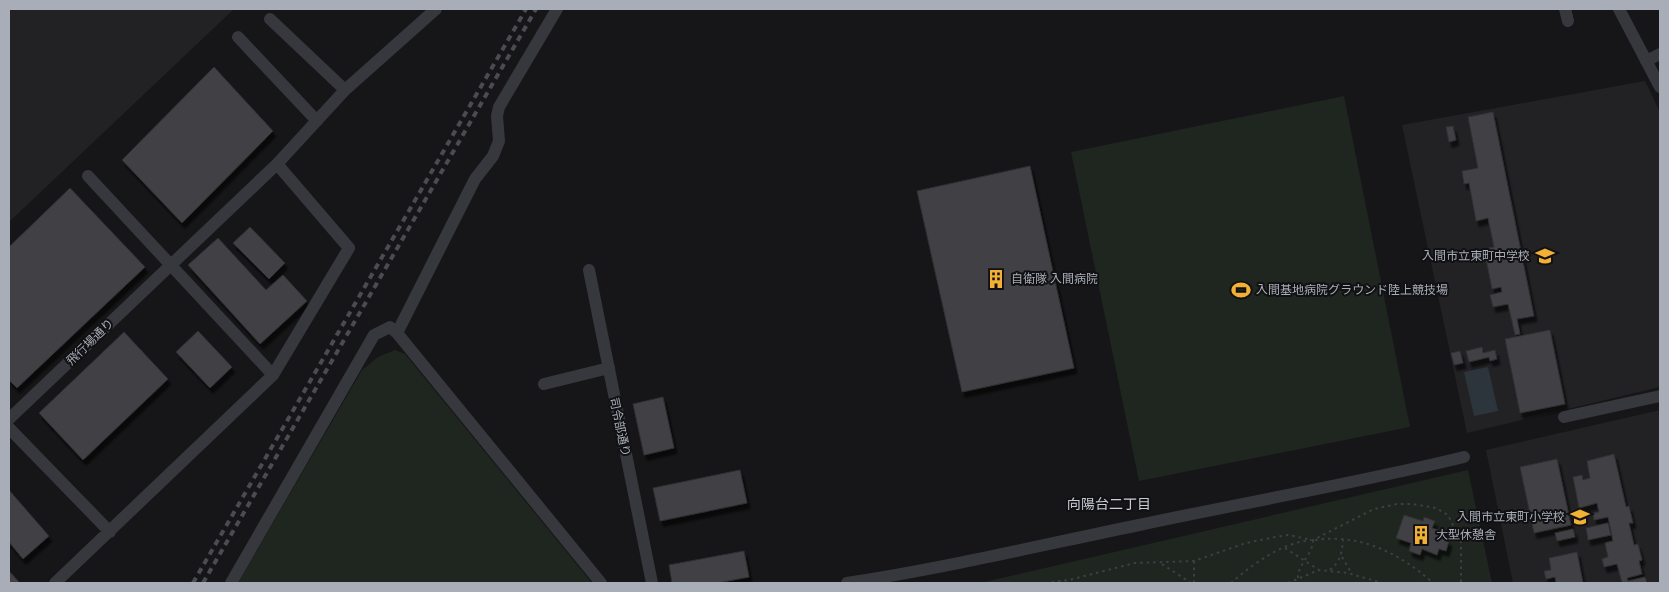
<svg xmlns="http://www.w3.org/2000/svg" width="1669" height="592" viewBox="0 0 1669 592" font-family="Figtree,'Noto Sans JP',sans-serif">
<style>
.built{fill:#222225}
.green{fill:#1e261f}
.water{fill:#2c353c}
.building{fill:#404145;stroke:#303034;filter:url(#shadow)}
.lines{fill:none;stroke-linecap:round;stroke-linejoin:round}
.path{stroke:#3d3f44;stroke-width:2;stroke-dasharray:2.5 4;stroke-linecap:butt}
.minor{stroke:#37383d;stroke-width:12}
.rail{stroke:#4a4c52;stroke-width:4;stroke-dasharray:6 5;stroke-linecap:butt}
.labels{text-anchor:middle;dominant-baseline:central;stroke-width:4;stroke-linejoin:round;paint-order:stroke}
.poi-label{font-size:12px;fill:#a8adb8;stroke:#111113;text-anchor:start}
.street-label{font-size:12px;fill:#a8adb8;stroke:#111113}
.neighbourhood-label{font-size:14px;fill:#c9ccd4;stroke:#111113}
</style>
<defs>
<filter id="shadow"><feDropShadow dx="3" dy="5.5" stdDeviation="1" flood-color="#0009"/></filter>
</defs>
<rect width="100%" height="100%" fill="#161618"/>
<path class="built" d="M 9,9 L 234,9 L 9,222 Z
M 1645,81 L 1660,112 L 1660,387 L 1467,433 L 1402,125 Z
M 1660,410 L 1660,583 L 1513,583 L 1486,450 Z"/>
<path class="green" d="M 1344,96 L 1410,427 L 1139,481 L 1071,152 Z
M 395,350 L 405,354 L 592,583 L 238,583 L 362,370 L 378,357 Z
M 1468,470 L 1492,583 L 980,583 Z"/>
<path class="water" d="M 1488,367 L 1498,411 L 1474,416 L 1464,372 Z"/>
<path class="building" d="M 214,67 L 273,131 L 182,223 L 122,160 Z
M 1493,112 L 1534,316 L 1517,319 L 1520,334 L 1515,335 L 1508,304 L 1493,307 L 1490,295 L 1502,292 L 1501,287 L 1492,289 L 1484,249 L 1494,247 L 1488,218 L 1476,221 L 1469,183 L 1464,184 L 1462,171 L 1478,168 L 1468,117 Z
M 1453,126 L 1456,140 L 1449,142 L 1446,127 Z
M 1030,166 L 1074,368 L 962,392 L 917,191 Z
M 70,188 L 145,267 L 17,388 L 9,380 L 9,247 Z
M 250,227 L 285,263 L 269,279 L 233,243 Z
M 218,238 L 266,290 L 283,275 L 307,301 L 260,344 L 188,265 Z
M 1550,330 L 1565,404 L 1520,413 L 1505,339 Z
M 198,331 L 232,367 L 210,388 L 176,352 Z
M 124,332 L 168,379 L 83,460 L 39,413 Z
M 1482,347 L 1483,353 L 1495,350 L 1497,359 L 1490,361 L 1489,357 L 1469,362 L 1466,351 Z
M 1460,351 L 1463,363 L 1454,365 L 1451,353 Z
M 663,397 L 674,448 L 644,455 L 633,404 Z
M 1614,454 L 1626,507 L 1629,506 L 1633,523 L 1629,523 L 1634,545 L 1638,544 L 1642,560 L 1639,561 L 1642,574 L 1627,578 L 1628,581 L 1645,577 L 1647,583 L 1622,583 L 1617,564 L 1604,567 L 1602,559 L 1608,557 L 1605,543 L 1613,541 L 1608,517 L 1594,520 L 1593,513 L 1599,512 L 1597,503 L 1579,508 L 1573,477 L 1582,475 L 1583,480 L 1590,478 L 1587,461 Z
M 1557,459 L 1571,525 L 1534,533 L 1520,467 Z
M 740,470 L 747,503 L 660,521 L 653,488 Z
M 9,490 L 49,536 L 23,559 L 9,542 Z
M 1404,515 L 1423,521 L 1424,517 L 1435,521 L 1432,528 L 1446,533 L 1444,539 L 1449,541 L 1446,551 L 1439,549 L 1437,555 L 1422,549 L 1420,555 L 1409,551 L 1411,543 L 1396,538 Z
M 1608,523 L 1611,535 L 1588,540 L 1586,528 Z
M 1573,529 L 1575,537 L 1557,541 L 1555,533 Z
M 744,551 L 749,577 L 717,583 L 672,583 L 669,565 Z
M 1577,552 L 1583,583 L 1556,583 L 1555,577 L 1546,579 L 1544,571 L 1551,570 L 1549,558 Z
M 9,571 L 19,582 L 18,583 L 9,583 Z"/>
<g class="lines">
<path class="path" d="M 1315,540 C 1360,533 1401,554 1433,583
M 1285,548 L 1319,570
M 1342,557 L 1352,574
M 1194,561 L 1194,583
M 1162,564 L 1191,583
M 1330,570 C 1340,562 1342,553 1343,540
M 1298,578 C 1298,563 1313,555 1313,540
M 1045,583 L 1069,580 L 1135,563 L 1194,561 L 1246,543 L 1275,537 L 1288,535 L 1313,540 L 1374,509 L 1397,504 L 1412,504 L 1436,508 L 1448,515 L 1461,541 L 1461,583
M 1231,583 C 1253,564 1281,543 1311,540
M 1288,583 L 1319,570 L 1348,573 L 1382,583"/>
<path class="minor" d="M 1565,9 L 1568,21
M 1619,9 L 1660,87
M 270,19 L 345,90
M 238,37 L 317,121
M 1646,61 L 1660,54
M 88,176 L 273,375
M 589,270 L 652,583
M 397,333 L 475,179 L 493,156 L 499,141 L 497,116 L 499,107 L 557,9
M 544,384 L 609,368
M 1564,417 L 1660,396
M 9,419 L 277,164 L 345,90 L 436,9
M 9,428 L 110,532
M 55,583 L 273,375 L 349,248 L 277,164
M 231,583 L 374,335 L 390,327 L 397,333 L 601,583
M 847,583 C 945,568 1042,545 1139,525 C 1247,502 1357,483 1464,457"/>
<path class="rail" d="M 193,583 L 526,9
M 203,583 L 536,9"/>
</g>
<defs>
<g id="school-bare" transform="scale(1.5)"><path d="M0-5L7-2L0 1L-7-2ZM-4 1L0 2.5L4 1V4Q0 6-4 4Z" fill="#f2b134" stroke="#111113" stroke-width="2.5" paint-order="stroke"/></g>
<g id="building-bare" transform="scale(1.5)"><path d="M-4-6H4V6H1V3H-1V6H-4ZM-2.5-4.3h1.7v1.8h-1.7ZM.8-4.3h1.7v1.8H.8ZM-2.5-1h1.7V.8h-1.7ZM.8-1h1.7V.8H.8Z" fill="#f2b134" stroke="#111113" stroke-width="2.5" paint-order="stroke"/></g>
<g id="stadium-bare" transform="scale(1.5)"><path d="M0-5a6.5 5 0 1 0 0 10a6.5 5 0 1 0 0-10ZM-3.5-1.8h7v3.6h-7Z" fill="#f2b134" stroke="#111113" stroke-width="2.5" paint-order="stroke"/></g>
</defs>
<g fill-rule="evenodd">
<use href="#school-bare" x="1545" y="256"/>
<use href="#building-bare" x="996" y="279"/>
<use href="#stadium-bare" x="1241" y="290"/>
<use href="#school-bare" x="1580" y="517"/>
<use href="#building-bare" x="1421" y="535"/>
</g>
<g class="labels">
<g class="poi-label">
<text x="1530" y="256" text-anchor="end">入間市立東町中学校</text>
<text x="1011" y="279">自衛隊 入間病院</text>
<text x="1256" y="290">入間基地病院グラウンド陸上競技場</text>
<text x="1565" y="517" text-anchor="end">入間市立東町小学校</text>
<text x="1436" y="535">大型休憩舎</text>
</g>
<g class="street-label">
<text transform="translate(90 342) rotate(-44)">飛行場通り</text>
<text transform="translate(620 427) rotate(78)">司令部通り</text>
</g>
<g class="neighbourhood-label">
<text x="1109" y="504">向陽台二丁目</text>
</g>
</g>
<rect width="1669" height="592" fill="none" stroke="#a8adb8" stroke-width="20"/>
</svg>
